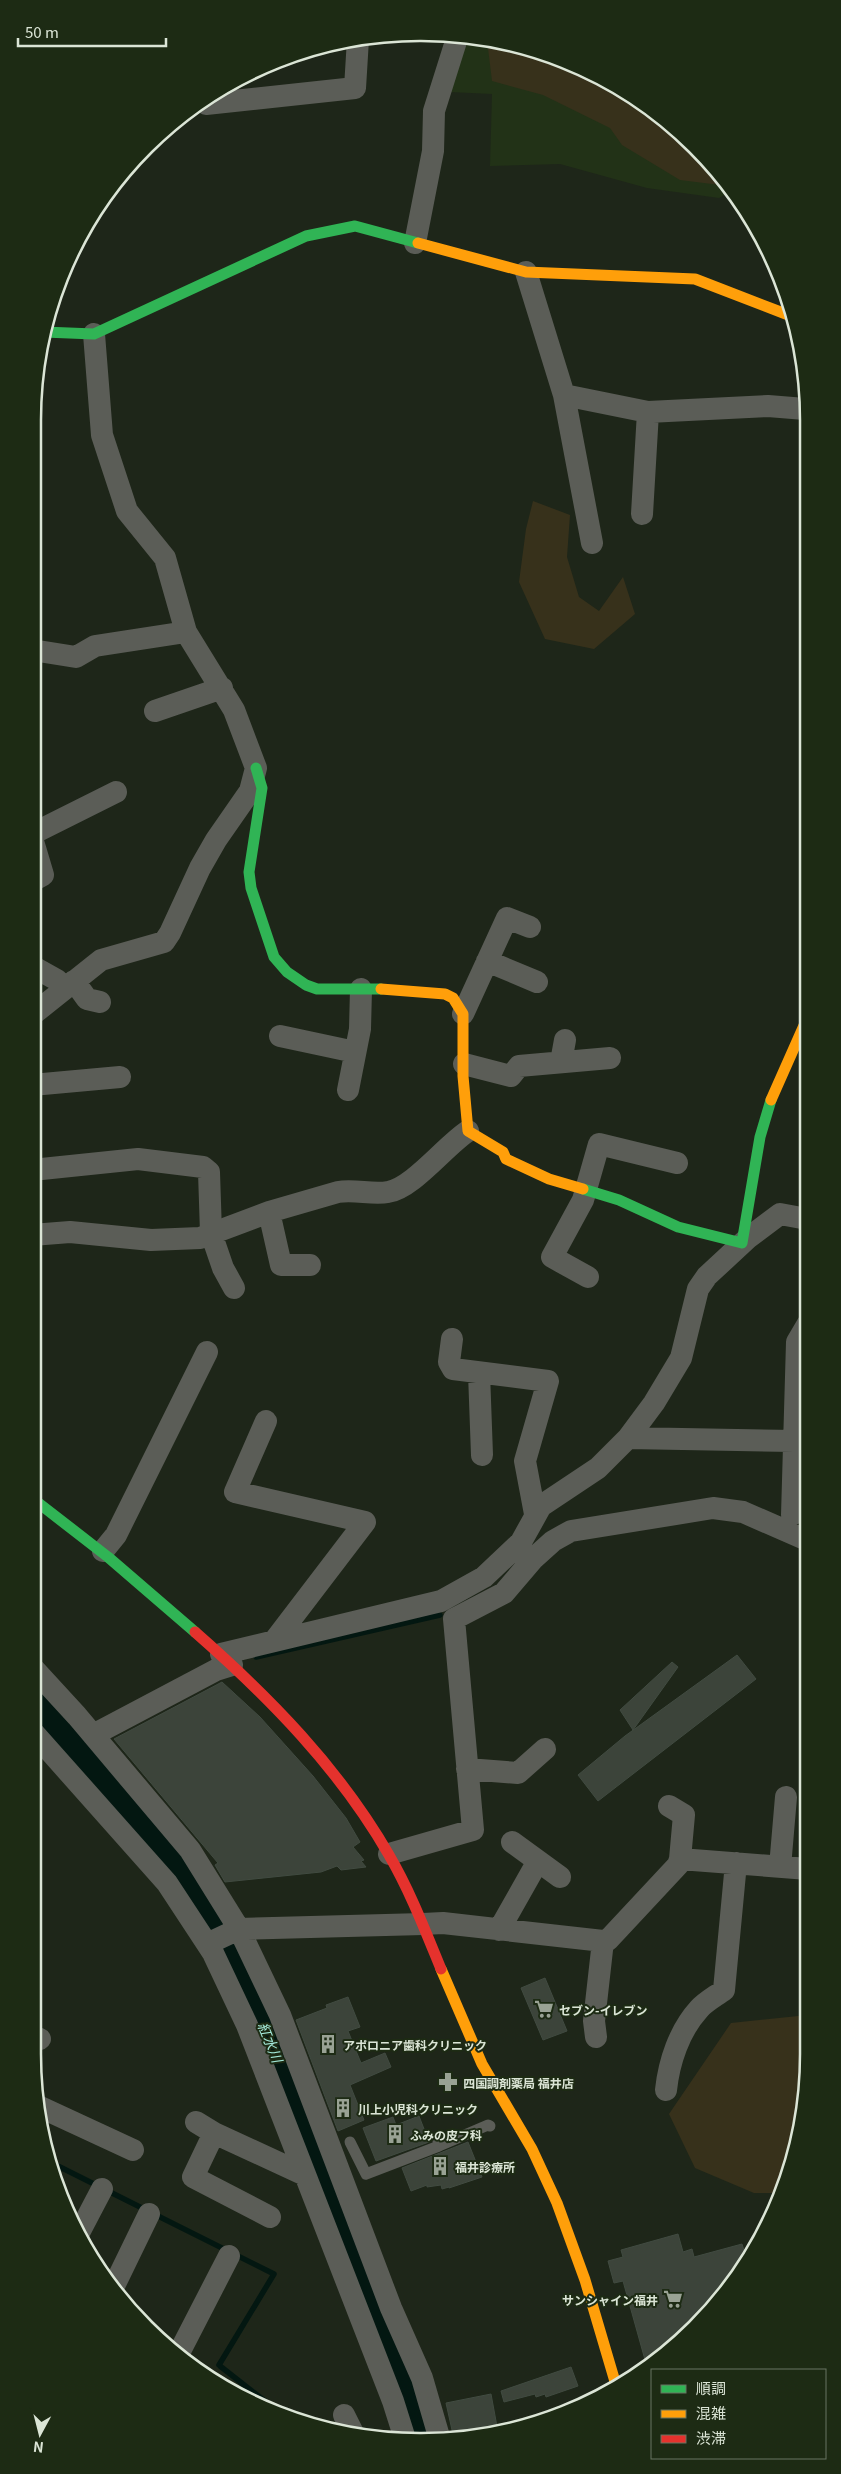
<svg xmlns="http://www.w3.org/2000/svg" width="841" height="2474" viewBox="0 0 841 2474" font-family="Georgia,'Noto Sans JP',serif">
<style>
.built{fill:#223217}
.green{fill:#37311b}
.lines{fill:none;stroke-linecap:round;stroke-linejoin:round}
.stream{stroke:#031711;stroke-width:5.5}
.river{stroke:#031711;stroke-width:35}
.building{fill:#3c443a;stroke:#414b41}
.lane{stroke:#5b5d57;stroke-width:11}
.street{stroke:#5b5d57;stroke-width:22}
.fast{stroke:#30b455;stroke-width:11}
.slow{stroke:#ff9f0a;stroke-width:11}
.jam{stroke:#e5322d;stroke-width:11}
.labels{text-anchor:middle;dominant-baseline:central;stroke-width:4;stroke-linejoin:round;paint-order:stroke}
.poi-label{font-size:12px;font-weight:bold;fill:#dbe5d6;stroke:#1d2b14;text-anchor:start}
.water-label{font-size:14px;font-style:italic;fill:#a4eada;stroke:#1d2b14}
.rim{fill:none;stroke:#dbe5d6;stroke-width:2.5}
</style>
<rect width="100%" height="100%" fill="#1e2619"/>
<path class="built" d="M 466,37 L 521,46 L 615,85 L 712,165 L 729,192 L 719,198 L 647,188 L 560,164 L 490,166 L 492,94 L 450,92 Z"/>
<path class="green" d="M 487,40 L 521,46 L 615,85 L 712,165 L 722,180 L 720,185 L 680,180 L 622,145 L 610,128 L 543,95 L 492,81 Z
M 533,501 L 570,515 L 567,557 L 579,597 L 599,611 L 623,577 L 635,614 L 594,649 L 545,639 L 519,582 L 526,529 Z
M 808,2015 L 808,2054 L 795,2154 L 777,2193 L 754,2193 L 695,2168 L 669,2114 L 731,2023 Z"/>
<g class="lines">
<path class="stream" d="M 256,1657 L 440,1615
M 50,2162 L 274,2274 L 219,2365
M 220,2366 L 275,2409"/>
<path class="river" d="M 32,1693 C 93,1766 163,1834 212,1916 C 256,1991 284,2075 314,2156 C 349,2251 385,2346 423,2440"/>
</g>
<path class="building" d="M 737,1655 L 756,1679 L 598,1801 L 578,1775 L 625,1736 Z
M 672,1662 L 678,1667 L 633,1730 L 620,1710 Z
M 222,1682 L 260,1717 L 313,1776 L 346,1818 L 360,1842 L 353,1847 L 364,1860 L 361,1861 L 366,1867 L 341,1870 L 337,1866 L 321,1872 L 225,1882 L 215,1865 L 218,1863 L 114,1739 Z
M 545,1978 L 567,2031 L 543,2040 L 521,1988 Z
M 348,1997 L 360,2027 L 348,2031 L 361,2063 L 385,2053 L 391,2067 L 350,2085 L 364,2120 L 338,2131 L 296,2020 L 327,2008 L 326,2005 Z
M 419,2116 L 429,2142 L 376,2161 L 363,2128 L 393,2117 L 396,2125 Z
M 468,2142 L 482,2177 L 449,2188 L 449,2187 L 442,2189 L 441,2185 L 427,2187 L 427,2185 L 411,2191 L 402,2168 Z
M 678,2234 L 683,2252 L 692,2249 L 694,2257 L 742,2244 L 747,2260 L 743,2269 L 695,2328 L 647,2367 L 623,2281 L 614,2283 L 608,2261 L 623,2257 L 621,2250 Z
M 571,2367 L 578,2386 L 546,2397 L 545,2394 L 536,2397 L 535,2394 L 504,2402 L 501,2391 Z
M 491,2394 L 498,2432 L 454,2439 L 446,2403 Z"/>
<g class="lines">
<path class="lane" d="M 350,2142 L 366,2174 L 439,2146 L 438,2142
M 439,2146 L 488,2125 L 490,2126"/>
<path class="street" d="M 206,104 L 355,88 L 358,39
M 415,243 L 433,151 L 434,111 L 458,35
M 526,272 L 564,395 L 592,543
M 564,395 L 648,412 L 768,406 L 805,409
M 642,514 L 648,412
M 32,650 L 76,657 L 95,646 L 186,632
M 155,711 L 222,688
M 32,834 L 116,792
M 32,838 L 43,875 L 32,881
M 487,961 L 537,982
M 32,966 L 57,980 L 64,989
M 74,981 L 87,999 L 100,1002
M 463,1014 L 507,918 L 530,927
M 32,1015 L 101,960 L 164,942 L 170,933 L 200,868 L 216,840 L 250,791 L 256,768 L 234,710 L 186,632 L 165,558 L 127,511 L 102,435 L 94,334
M 280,1036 L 355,1052
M 561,1062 L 565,1040
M 464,1064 L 511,1076 L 519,1066 L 610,1058
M 32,1085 L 120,1077
M 348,1090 L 360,1029 L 361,989
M 32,1170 L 138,1159 L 203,1167 L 209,1172 L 211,1233 L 223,1268 L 234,1288
M 269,1212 L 281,1265 L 310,1265
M 32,1235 L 70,1232 L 151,1240 L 200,1238 L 269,1212 L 338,1192 C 355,1189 372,1195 388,1192 C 413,1188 445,1146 468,1131
M 588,1277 L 552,1257 L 583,1200 L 599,1144 L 677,1163
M 452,1339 L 449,1362 L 453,1369 L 548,1381 L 525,1461 L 535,1514
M 479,1373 L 482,1455
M 266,1421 L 235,1492 L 365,1522 L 275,1640
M 628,1438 L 794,1441
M 792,1515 L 797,1342 L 807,1325
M 103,1551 L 116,1535 L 207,1352
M 221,1654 L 441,1601 L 484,1577 L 521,1542 L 541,1506 L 598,1468 L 628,1438 L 654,1403 L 681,1358 L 698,1289 L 707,1276 L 748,1238 L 780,1214 L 807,1219
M 32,1667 L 77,1716 L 190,1850 L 239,1929 L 280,2015 L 391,2308 L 422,2378 L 440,2440
M 32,1731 L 167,1883 L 213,1953 L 247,2025 L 393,2401 L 405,2439
M 93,1735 L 216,1670 L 232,1665
M 467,1769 L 518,1773 L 545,1749
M 669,1806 L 684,1815 L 680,1859
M 512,1842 L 560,1877
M 389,1854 L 473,1830 L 454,1619 L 504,1593 L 533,1559 L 553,1541 L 571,1531 L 713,1508 L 743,1512 L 807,1540
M 780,1867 L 786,1797
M 499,1930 L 538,1861
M 207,1944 L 239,1929 L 423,1924 L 443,1923 L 603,1941 L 608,1940 L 678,1865 L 680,1859 L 808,1869
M 32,2036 L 40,2039
M 596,2037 L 594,2021 L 603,1941
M 666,2090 C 669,2062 679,2031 699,2009 C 705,2002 716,1996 724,1990 L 736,1863
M 38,2106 L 133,2150
M 196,2122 L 214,2133
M 270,2217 L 193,2177 L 214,2133 L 305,2175
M 80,2231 L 102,2189
M 114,2286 L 149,2214
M 178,2355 L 229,2256
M 344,2415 L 353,2433"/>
<path class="fast" d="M 44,332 L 94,334 L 306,236 L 355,226 L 418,243
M 256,768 L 262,788 L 249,872 L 251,888 L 274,957 L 287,972 L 306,985 L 317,989 L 381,989
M 583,1189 L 619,1200 L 678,1227 L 742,1243 L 760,1137 L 771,1100
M 32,1498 L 108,1557 L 195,1632"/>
<path class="slow" d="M 418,243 L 526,272 L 695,279 L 791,316
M 381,989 L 445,994 L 453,998 L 463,1014 L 463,1076 L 468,1131 L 503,1152 L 506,1159 L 549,1179 L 583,1189
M 771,1100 L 806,1021
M 441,1969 L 482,2064 L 532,2149 L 557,2203 L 585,2280 L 616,2385"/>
<path class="jam" d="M 195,1632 C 269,1697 339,1768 389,1855 C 410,1891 425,1930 441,1969"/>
</g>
<defs>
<g id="supermarket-bare" transform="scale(1.5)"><path d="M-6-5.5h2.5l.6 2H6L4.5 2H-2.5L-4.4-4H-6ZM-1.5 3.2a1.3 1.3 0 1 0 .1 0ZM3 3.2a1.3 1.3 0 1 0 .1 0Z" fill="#99a294" stroke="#1d2b14" stroke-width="2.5" paint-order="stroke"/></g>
<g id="building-bare" transform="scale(1.5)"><path d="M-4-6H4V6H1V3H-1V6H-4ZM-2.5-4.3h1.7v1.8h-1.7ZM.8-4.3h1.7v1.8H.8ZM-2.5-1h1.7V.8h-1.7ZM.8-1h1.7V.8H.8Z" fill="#99a294" stroke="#1d2b14" stroke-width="2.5" paint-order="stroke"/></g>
<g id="pharmacy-bare" transform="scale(1.5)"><path d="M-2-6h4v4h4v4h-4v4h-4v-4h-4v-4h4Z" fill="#99a294" stroke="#1d2b14" stroke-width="2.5" paint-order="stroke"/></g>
</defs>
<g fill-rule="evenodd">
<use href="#supermarket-bare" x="544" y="2009"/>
<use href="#building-bare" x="328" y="2044"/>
<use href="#pharmacy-bare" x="448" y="2082"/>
<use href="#building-bare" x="343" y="2108"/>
<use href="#building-bare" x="395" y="2134"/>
<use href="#building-bare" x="440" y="2166"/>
<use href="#supermarket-bare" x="673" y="2299"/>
</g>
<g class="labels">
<g class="poi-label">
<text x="559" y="2009">セブン-イレブン</text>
<text x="343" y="2044">アポロニア歯科クリニック</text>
<text x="463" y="2082">四国調剤薬局 福井店</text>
<text x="358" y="2108">川上小児科クリニック</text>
<text x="410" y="2134">ふみの皮フ科</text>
<text x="455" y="2166">福井診療所</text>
<text x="658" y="2299" text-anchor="end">サンシャイン福井</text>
</g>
<g class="water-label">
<text transform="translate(271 2042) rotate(68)">紅水川</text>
</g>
</g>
<path d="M0 0H841V2474H0ZM420 41H421A379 379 0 0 1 800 420V2054A379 379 0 0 1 421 2433H420A379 379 0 0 1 41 2054V420A379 379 0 0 1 420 41Z" fill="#1d2b14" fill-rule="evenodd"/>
<path class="rim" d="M420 41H421A379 379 0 0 1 800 420V2054A379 379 0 0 1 421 2433H420A379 379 0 0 1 41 2054V420A379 379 0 0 1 420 41Z"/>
<rect x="651" y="2369" width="175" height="90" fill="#1d2b14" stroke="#697562"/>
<rect x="661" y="2385" width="25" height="8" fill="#30b455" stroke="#697562"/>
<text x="696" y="2394" font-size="15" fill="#dbe5d6">順調</text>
<rect x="661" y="2410" width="25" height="8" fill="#ff9f0a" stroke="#697562"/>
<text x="696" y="2419" font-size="15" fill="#dbe5d6">混雑</text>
<rect x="661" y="2435" width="25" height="8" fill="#e5322d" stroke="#697562"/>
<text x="696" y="2444" font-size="15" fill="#dbe5d6">渋滞</text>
<g transform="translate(40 2434) rotate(187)" stroke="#1d2b14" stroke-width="4" paint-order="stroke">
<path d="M0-4L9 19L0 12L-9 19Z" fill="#dbe5d6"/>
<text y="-8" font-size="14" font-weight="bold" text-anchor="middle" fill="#dbe5d6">N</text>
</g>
<path d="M18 38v8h148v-8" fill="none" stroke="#dbe5d6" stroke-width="2.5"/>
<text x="25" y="38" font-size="15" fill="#dbe5d6" stroke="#1d2b14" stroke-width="4" paint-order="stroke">50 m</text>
</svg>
